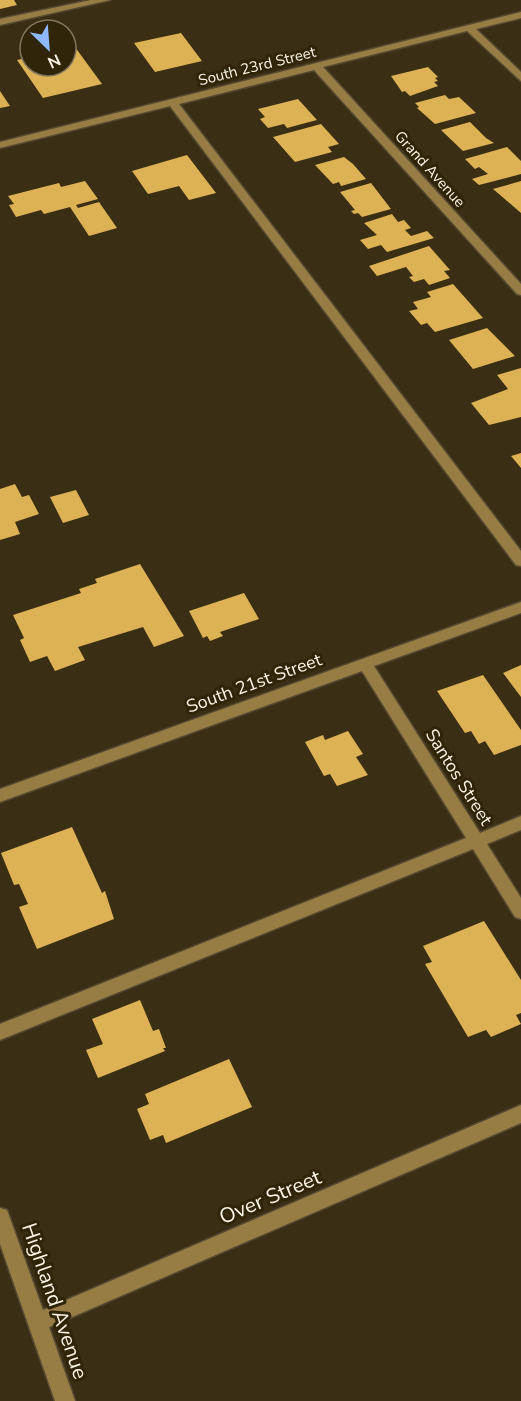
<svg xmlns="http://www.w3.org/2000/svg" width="521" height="1401" viewBox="0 0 521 1401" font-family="'Nunito Sans',sans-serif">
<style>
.building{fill:#ddb254}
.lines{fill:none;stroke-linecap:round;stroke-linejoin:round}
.minor-casing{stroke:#554a31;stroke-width:3}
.minor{fill:#977c44;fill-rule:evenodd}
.labels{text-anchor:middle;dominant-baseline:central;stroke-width:6;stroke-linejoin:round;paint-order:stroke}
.far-street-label{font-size:15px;fill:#fbf4e4;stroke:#302409}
.street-label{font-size:18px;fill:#fbf4e4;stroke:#302409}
.near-street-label{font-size:21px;fill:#fbf4e4;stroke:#302409}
</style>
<rect width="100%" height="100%" fill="#3a2e14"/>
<path class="building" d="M 0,0 L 14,0 L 17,5 L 0,9 Z
M 181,33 L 202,61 L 155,72 L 134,43 Z
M 75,47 L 102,84 L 43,98 L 17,60 L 30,57 L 30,66 L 66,66 L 66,49 Z
M 428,67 L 438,77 L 435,78 L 438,81 L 434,82 L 438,86 L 410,96 L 405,91 L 402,92 L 391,76 Z
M 0,91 L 10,106 L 0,108 Z
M 445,95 L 449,99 L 459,97 L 476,113 L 435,124 L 417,108 L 419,107 L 415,103 Z
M 298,99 L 317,120 L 287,128 L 284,124 L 268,128 L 260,119 L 265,117 L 258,109 Z
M 470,122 L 486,138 L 494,143 L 463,151 L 441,130 Z
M 321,124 L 339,144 L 328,147 L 332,152 L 295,162 L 273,137 Z
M 507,147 L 521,161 L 521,174 L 479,185 L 472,179 L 488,174 L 479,167 L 475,169 L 465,159 Z
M 187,155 L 216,193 L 189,200 L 179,186 L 148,194 L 132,171 Z
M 344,157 L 353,164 L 366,179 L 341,186 L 339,182 L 333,184 L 315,165 Z
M 85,181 L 98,199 L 76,205 L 78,208 L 99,202 L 117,228 L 89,236 L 70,207 L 44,214 L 41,210 L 16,217 L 9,205 L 14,204 L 8,196 L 59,183 L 61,187 Z
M 521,181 L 521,213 L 493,189 Z
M 371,183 L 391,209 L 362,217 L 358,213 L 354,214 L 351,211 L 355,210 L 340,192 Z
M 392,214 L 398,222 L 404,220 L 411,228 L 405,230 L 411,236 L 427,231 L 434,238 L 387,252 L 381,245 L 368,249 L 360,240 L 377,235 L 364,223 Z
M 429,246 L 450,270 L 444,271 L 450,278 L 429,285 L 424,279 L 414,282 L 409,277 L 413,276 L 406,267 L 377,276 L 369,266 Z
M 453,284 L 483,318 L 435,332 L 427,323 L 421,325 L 409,311 L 418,309 L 413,302 L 431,297 L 427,292 Z
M 487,328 L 515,356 L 473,369 L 449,340 Z
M 521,368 L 521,417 L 489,425 L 471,403 L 508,389 L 497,375 Z
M 521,453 L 521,468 L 511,456 Z
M 15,484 L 22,497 L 29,495 L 39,514 L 15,522 L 20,534 L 0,540 L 0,489 Z
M 76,490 L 89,515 L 63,523 L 50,497 Z
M 140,564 L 184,636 L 154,647 L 143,627 L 78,647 L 85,660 L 55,671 L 47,656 L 30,662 L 20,640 L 24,638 L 13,615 L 81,593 L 79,589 L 97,583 L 95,579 Z
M 244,593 L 259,619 L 220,632 L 223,636 L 210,641 L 207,636 L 203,638 L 189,611 Z
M 521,665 L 521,697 L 503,673 Z
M 483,675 L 521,730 L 521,745 L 494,755 L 485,741 L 479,744 L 471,731 L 465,733 L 437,691 Z
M 348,731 L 363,754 L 356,757 L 368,775 L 337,786 L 330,774 L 324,776 L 305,742 L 323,735 L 325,740 Z
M 72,827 L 102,893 L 105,891 L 114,919 L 37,949 L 19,907 L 28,904 L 19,884 L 14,885 L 1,853 Z
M 484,921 L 521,980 L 521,1013 L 516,1015 L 521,1024 L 491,1037 L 486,1030 L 468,1037 L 425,964 L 432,962 L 423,946 Z
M 140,1000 L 153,1031 L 159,1029 L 166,1048 L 163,1048 L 165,1051 L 98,1078 L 86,1050 L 103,1044 L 92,1019 Z
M 229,1059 L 252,1107 L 166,1143 L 163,1135 L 150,1140 L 137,1109 L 149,1104 L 145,1094 Z"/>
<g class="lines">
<g class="minor-casing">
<path id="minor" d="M 91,0 L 110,0 L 0,25 L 0,19 Z
M 521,12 L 521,18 L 476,29 L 521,72 L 521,81 L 467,31 L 323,67 L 521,284 L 521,295 L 517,294 L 314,70 L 179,104 L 521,551 L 521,566 L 516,565 L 170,106 L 0,148 L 0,142 Z
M 521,602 L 521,613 L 374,666 L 480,833 L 521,816 L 521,830 L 487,844 L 521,898 L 521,919 L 515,917 L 473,849 L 0,1040 L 0,1024 L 466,838 L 362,671 L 0,802 L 0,789 Z
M 521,1105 L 521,1123 L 49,1327 L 75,1401 L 55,1401 L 0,1244 L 0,1208 L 7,1210 L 43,1310 Z"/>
</g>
<use href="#minor" class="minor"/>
</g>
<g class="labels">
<g class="far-street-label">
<text transform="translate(257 66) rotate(-14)">South 23rd Street</text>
<text transform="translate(430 169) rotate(48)">Grand Avenue</text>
</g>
<g class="street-label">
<text transform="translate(254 683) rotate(-20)">South 21st Street</text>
<text transform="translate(459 777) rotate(58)">Santos Street</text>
</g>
<g class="near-street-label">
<text transform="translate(270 1197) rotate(-23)">Over Street</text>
<text transform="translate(55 1301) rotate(71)">Highland Avenue</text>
</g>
</g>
<g transform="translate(48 48) rotate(155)"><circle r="28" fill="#302409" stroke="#817761" stroke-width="1.5"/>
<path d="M0-4.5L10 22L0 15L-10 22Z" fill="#8eb9fc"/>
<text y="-9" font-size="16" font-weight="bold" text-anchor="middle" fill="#fbf4e4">N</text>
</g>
</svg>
